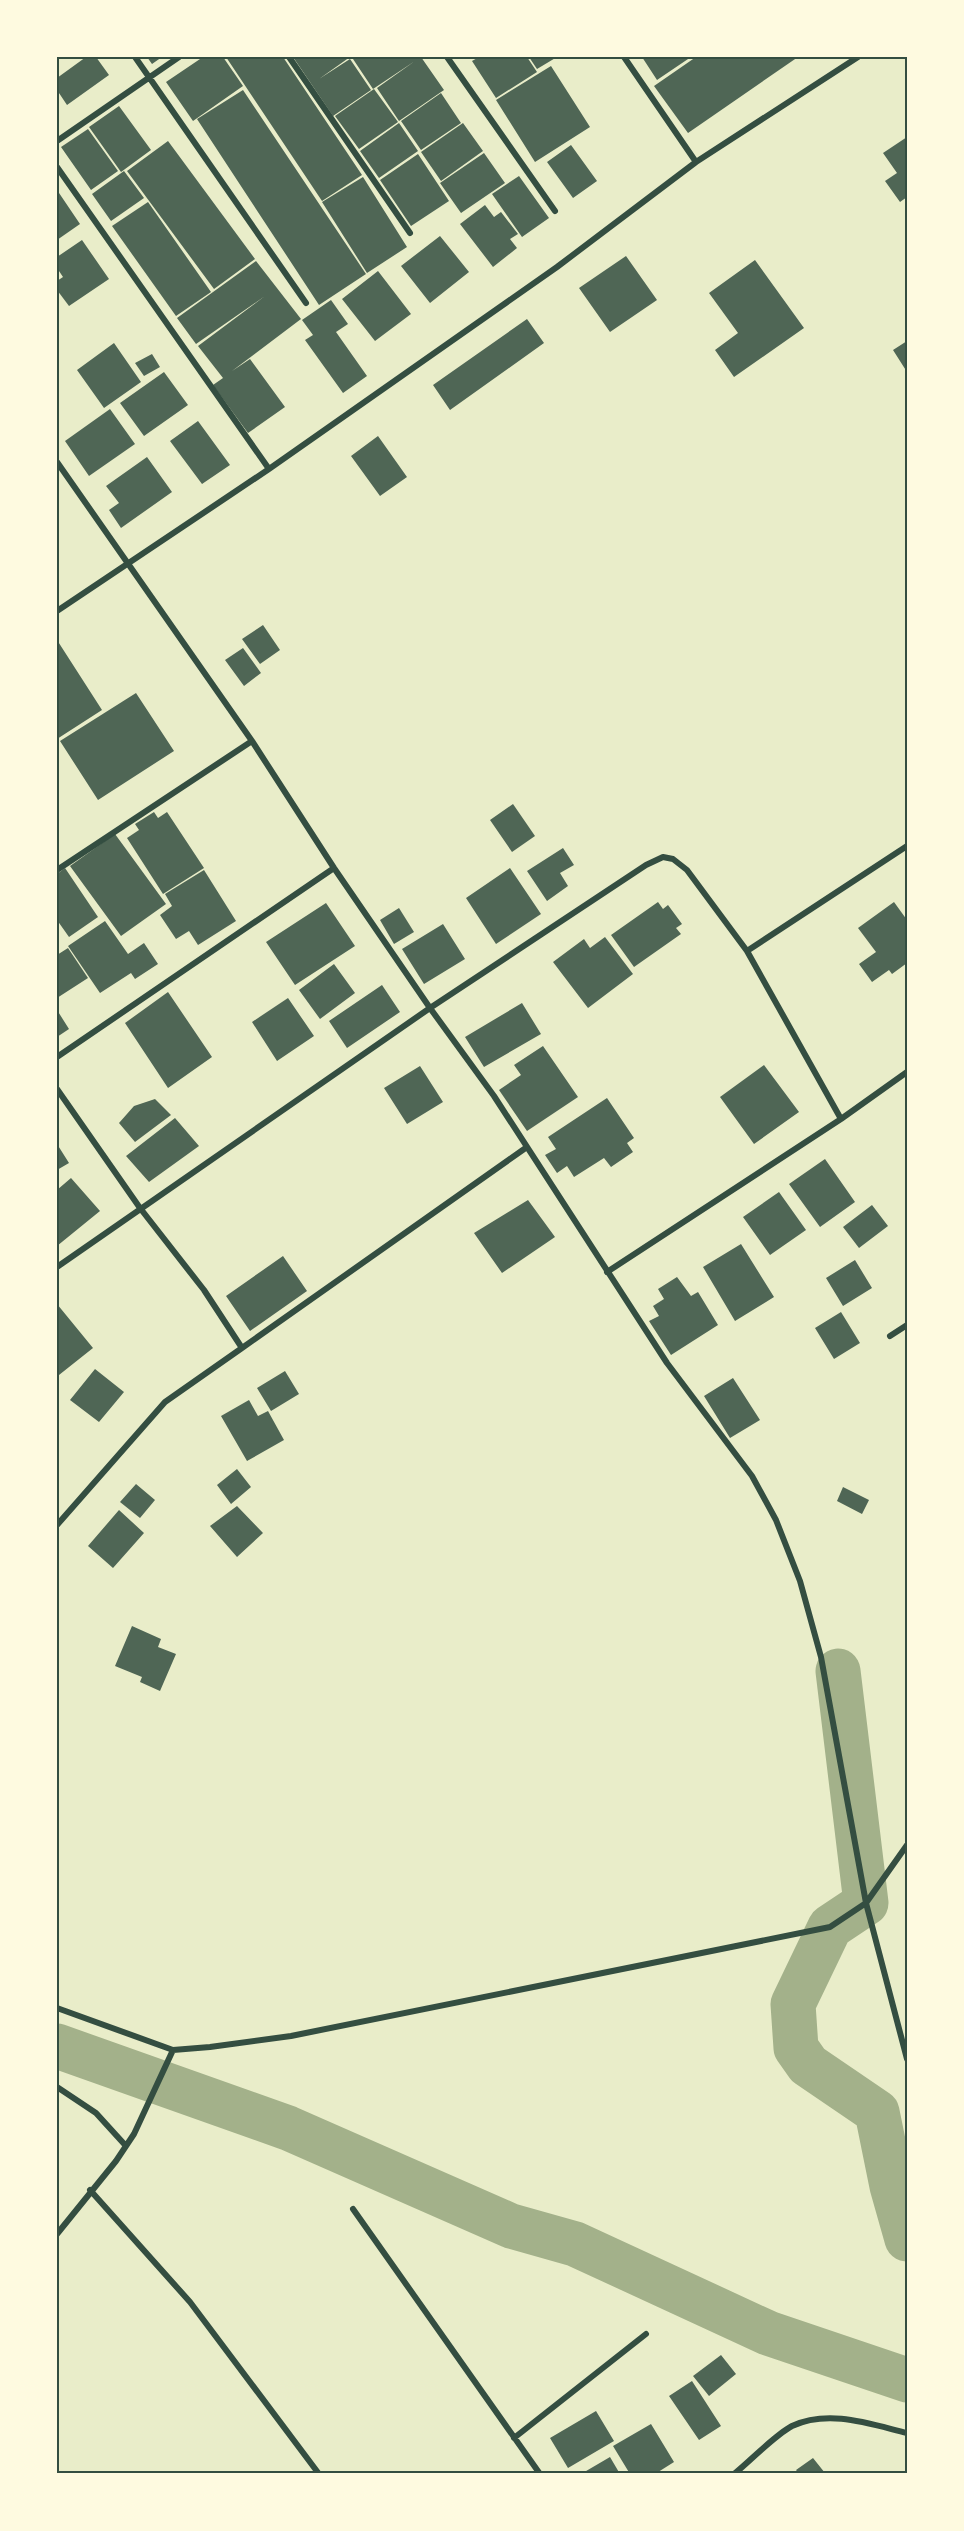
<svg xmlns="http://www.w3.org/2000/svg" width="964" height="2531" viewBox="0 0 964 2531" font-family="'PT Sans Narrow',sans-serif">
<style>
.lines{fill:none;stroke-linecap:round;stroke-linejoin:round}
.river{stroke:#a3b18a;stroke-width:45}
.building{fill:#4f6655}
.minor{stroke:#344e41;stroke-width:6}
.neatline{fill:none;stroke:#344e41;stroke-width:2}
</style>
<rect width="100%" height="100%" fill="#e9edc9"/>
<g class="lines">
<path class="river" d="M 838,1671 L 866,1903 L 830,1927 L 793,2004 L 796,2048 L 808,2065 L 877,2112 L 892,2186 L 907,2239
M 57,2046 L 288,2128 L 511,2226 L 575,2244 L 768,2333 L 907,2380"/>
</g>
<path class="building" d="M 86,57 L 96,57 L 109,75 L 67,105 L 57,90 L 57,78 Z
M 147,57 L 162,57 L 152,64 Z
M 203,57 L 223,57 L 243,86 L 193,121 L 166,82 Z
M 226,57 L 283,57 L 362,175 L 322,201 Z
M 293,57 L 350,57 L 319,79 L 350,59 L 371,90 L 333,116 Z
M 356,57 L 421,57 L 444,90 L 399,121 L 377,88 L 415,61 L 373,89 L 353,59 Z
M 479,57 L 527,57 L 537,72 L 496,98 L 472,61 Z
M 529,57 L 557,57 L 537,69 Z
M 642,57 L 691,57 L 657,80 Z
M 696,57 L 798,57 L 688,133 L 654,86 Z
M 551,66 L 590,127 L 535,162 L 496,100 Z
M 374,89 L 398,122 L 359,149 L 335,116 Z
M 243,90 L 366,274 L 319,305 L 197,119 Z
M 441,93 L 461,123 L 421,150 L 401,121 Z
M 119,106 L 151,150 L 121,172 L 89,127 Z
M 399,123 L 418,151 L 379,178 L 360,151 Z
M 463,123 L 483,151 L 441,181 L 421,152 Z
M 88,129 L 118,171 L 91,190 L 61,147 Z
M 907,137 L 907,197 L 900,202 L 885,181 L 897,173 L 883,153 Z
M 168,141 L 255,259 L 214,289 L 127,171 Z
M 571,145 L 597,181 L 573,198 L 547,162 Z
M 484,153 L 505,183 L 461,213 L 440,183 Z
M 418,154 L 449,201 L 411,226 L 380,180 Z
M 124,171 L 144,198 L 111,221 L 92,194 Z
M 519,176 L 549,218 L 522,237 L 492,194 Z
M 363,177 L 407,247 L 367,273 L 322,202 Z
M 57,190 L 80,224 L 57,240 Z
M 148,202 L 211,292 L 176,316 L 112,226 Z
M 485,205 L 494,217 L 501,212 L 518,234 L 510,239 L 517,248 L 493,267 L 460,224 Z
M 440,236 L 469,272 L 430,303 L 401,266 Z
M 82,240 L 109,279 L 69,306 L 57,290 L 57,281 L 63,277 L 57,268 L 57,257 Z
M 626,256 L 657,300 L 610,332 L 579,288 Z
M 755,260 L 804,328 L 734,377 L 715,350 L 738,333 L 709,293 Z
M 256,261 L 301,319 L 232,371 L 250,359 L 285,407 L 248,433 L 213,385 L 223,378 L 198,346 L 265,296 L 196,344 L 177,318 Z
M 378,271 L 411,314 L 375,341 L 342,299 Z
M 331,300 L 348,324 L 336,332 L 367,376 L 343,393 L 305,340 L 313,335 L 302,320 Z
M 527,319 L 544,343 L 450,410 L 433,385 Z
M 907,341 L 907,372 L 893,350 Z
M 114,343 L 141,382 L 104,408 L 77,370 Z
M 152,354 L 160,367 L 144,376 L 135,363 Z
M 164,372 L 188,405 L 144,436 L 120,403 Z
M 110,409 L 135,444 L 89,476 L 65,441 Z
M 198,421 L 230,465 L 202,484 L 170,441 Z
M 378,436 L 407,477 L 380,496 L 351,456 Z
M 147,457 L 172,492 L 121,528 L 109,510 L 119,503 L 106,486 Z
M 263,625 L 280,650 L 260,664 L 242,639 Z
M 57,640 L 102,710 L 57,739 Z
M 243,648 L 261,673 L 244,686 L 225,660 Z
M 136,693 L 174,751 L 98,800 L 60,741 Z
M 513,804 L 535,836 L 512,852 L 490,820 Z
M 154,812 L 158,818 L 167,812 L 204,868 L 163,894 L 127,838 L 139,830 L 135,824 Z
M 115,834 L 166,904 L 121,936 L 70,866 Z
M 563,848 L 574,865 L 560,873 L 568,886 L 547,901 L 527,871 Z
M 65,868 L 98,917 L 69,937 L 57,920 L 57,874 Z
M 510,868 L 541,914 L 496,944 L 466,898 Z
M 204,870 L 236,921 L 198,945 L 189,931 L 176,939 L 160,915 L 172,906 L 165,894 Z
M 658,902 L 663,909 L 668,905 L 682,924 L 676,928 L 681,934 L 634,967 L 611,935 Z
M 894,902 L 907,920 L 907,963 L 892,974 L 889,970 L 872,982 L 859,964 L 876,952 L 858,928 Z
M 326,903 L 355,946 L 295,985 L 266,942 Z
M 399,908 L 414,932 L 394,944 L 380,920 Z
M 105,921 L 128,954 L 144,943 L 158,964 L 135,979 L 131,973 L 100,993 L 68,946 Z
M 443,924 L 465,959 L 424,984 L 402,949 Z
M 605,937 L 633,974 L 588,1008 L 553,962 L 584,939 L 590,948 Z
M 68,948 L 88,978 L 57,998 L 57,955 Z
M 334,964 L 355,993 L 320,1019 L 299,990 Z
M 382,985 L 400,1012 L 347,1048 L 329,1021 Z
M 168,992 L 212,1057 L 168,1088 L 125,1023 Z
M 288,998 L 314,1036 L 277,1061 L 252,1022 Z
M 522,1003 L 541,1034 L 484,1067 L 465,1037 Z
M 57,1010 L 69,1029 L 57,1037 Z
M 543,1046 L 578,1097 L 527,1131 L 499,1090 L 521,1075 L 514,1065 Z
M 764,1065 L 799,1112 L 754,1144 L 720,1097 Z
M 420,1066 L 443,1102 L 407,1124 L 384,1088 Z
M 607,1098 L 634,1138 L 627,1143 L 633,1152 L 611,1167 L 604,1158 L 574,1177 L 567,1166 L 557,1173 L 545,1155 L 556,1149 L 548,1137 Z
M 155,1099 L 171,1115 L 135,1142 L 119,1123 L 134,1106 Z
M 175,1118 L 199,1146 L 149,1182 L 126,1156 Z
M 57,1144 L 69,1163 L 57,1170 Z
M 825,1159 L 855,1202 L 820,1227 L 789,1184 Z
M 71,1178 L 100,1211 L 57,1246 L 57,1190 Z
M 779,1192 L 806,1230 L 770,1255 L 743,1217 Z
M 528,1200 L 555,1237 L 502,1273 L 474,1233 Z
M 872,1205 L 888,1226 L 859,1248 L 843,1227 Z
M 741,1244 L 774,1297 L 735,1321 L 703,1267 Z
M 283,1256 L 307,1291 L 250,1331 L 226,1296 Z
M 855,1260 L 872,1288 L 843,1306 L 826,1278 Z
M 677,1277 L 691,1296 L 698,1292 L 718,1325 L 671,1355 L 649,1321 L 659,1316 L 653,1306 L 664,1299 L 658,1289 Z
M 57,1304 L 93,1348 L 59,1375 L 57,1373 Z
M 841,1312 L 860,1343 L 834,1359 L 815,1328 Z
M 95,1369 L 124,1392 L 99,1422 L 70,1400 Z
M 285,1371 L 299,1394 L 271,1411 L 257,1388 Z
M 733,1378 L 760,1420 L 730,1438 L 704,1396 Z
M 249,1400 L 258,1416 L 268,1411 L 284,1440 L 247,1461 L 221,1416 Z
M 237,1469 L 251,1487 L 231,1504 L 217,1485 Z
M 136,1484 L 155,1500 L 140,1518 L 120,1502 Z
M 843,1487 L 869,1500 L 862,1514 L 837,1501 Z
M 237,1506 L 263,1533 L 237,1557 L 210,1526 Z
M 119,1510 L 144,1533 L 113,1568 L 88,1546 Z
M 132,1626 L 161,1639 L 158,1647 L 176,1654 L 160,1691 L 140,1682 L 142,1677 L 115,1666 Z
M 721,2355 L 736,2374 L 709,2396 L 693,2376 Z
M 692,2381 L 721,2426 L 699,2440 L 669,2396 Z
M 596,2411 L 614,2441 L 568,2468 L 550,2438 Z
M 651,2424 L 674,2462 L 655,2474 L 630,2474 L 613,2446 Z
M 610,2457 L 620,2474 L 581,2474 Z
M 813,2458 L 825,2473 L 799,2474 L 796,2470 Z"/>
<g class="lines">
<path class="minor" d="M 135,57 L 306,303
M 289,57 L 410,233
M 447,57 L 555,211
M 624,57 L 696,162
M 57,141 L 179,57
M 57,167 L 269,469
M 57,462 L 252,741 L 334,868 L 430,1008 L 494,1096 L 667,1363 L 752,1476 L 776,1520 L 800,1581 L 821,1657 L 866,1903 L 907,2059
M 57,611 L 269,469 L 557,267 L 696,162 L 858,57
M 57,870 L 252,741
M 747,951 L 907,846
M 57,1057 L 334,868
M 57,1089 L 140,1208 L 204,1290 L 242,1348 L 165,1402 L 57,1525
M 57,1267 L 430,1008 L 646,865 L 663,857 L 673,859 L 687,870 L 747,951 L 841,1119
M 607,1272 L 841,1119 L 907,1072
M 890,1336 L 907,1325
M 242,1348 L 527,1147
M 57,2008 L 173,2050 L 210,2047 L 291,2036 L 830,1927 L 866,1903 L 907,1845
M 57,2087 L 96,2113 L 126,2146
M 90,2190 L 190,2302 L 319,2474
M 353,2209 L 540,2474
M 57,2234 L 116,2161 L 134,2134 L 173,2050
M 514,2438 L 646,2334
M 734,2474 C 750,2461 775,2435 792,2426 C 829,2409 870,2424 907,2433"/>
</g>
<rect width="964" height="2531" fill="none" stroke="#fefae0" stroke-width="117"/>
<rect x="58" y="58" width="848" height="2414" class="neatline"/>
</svg>
